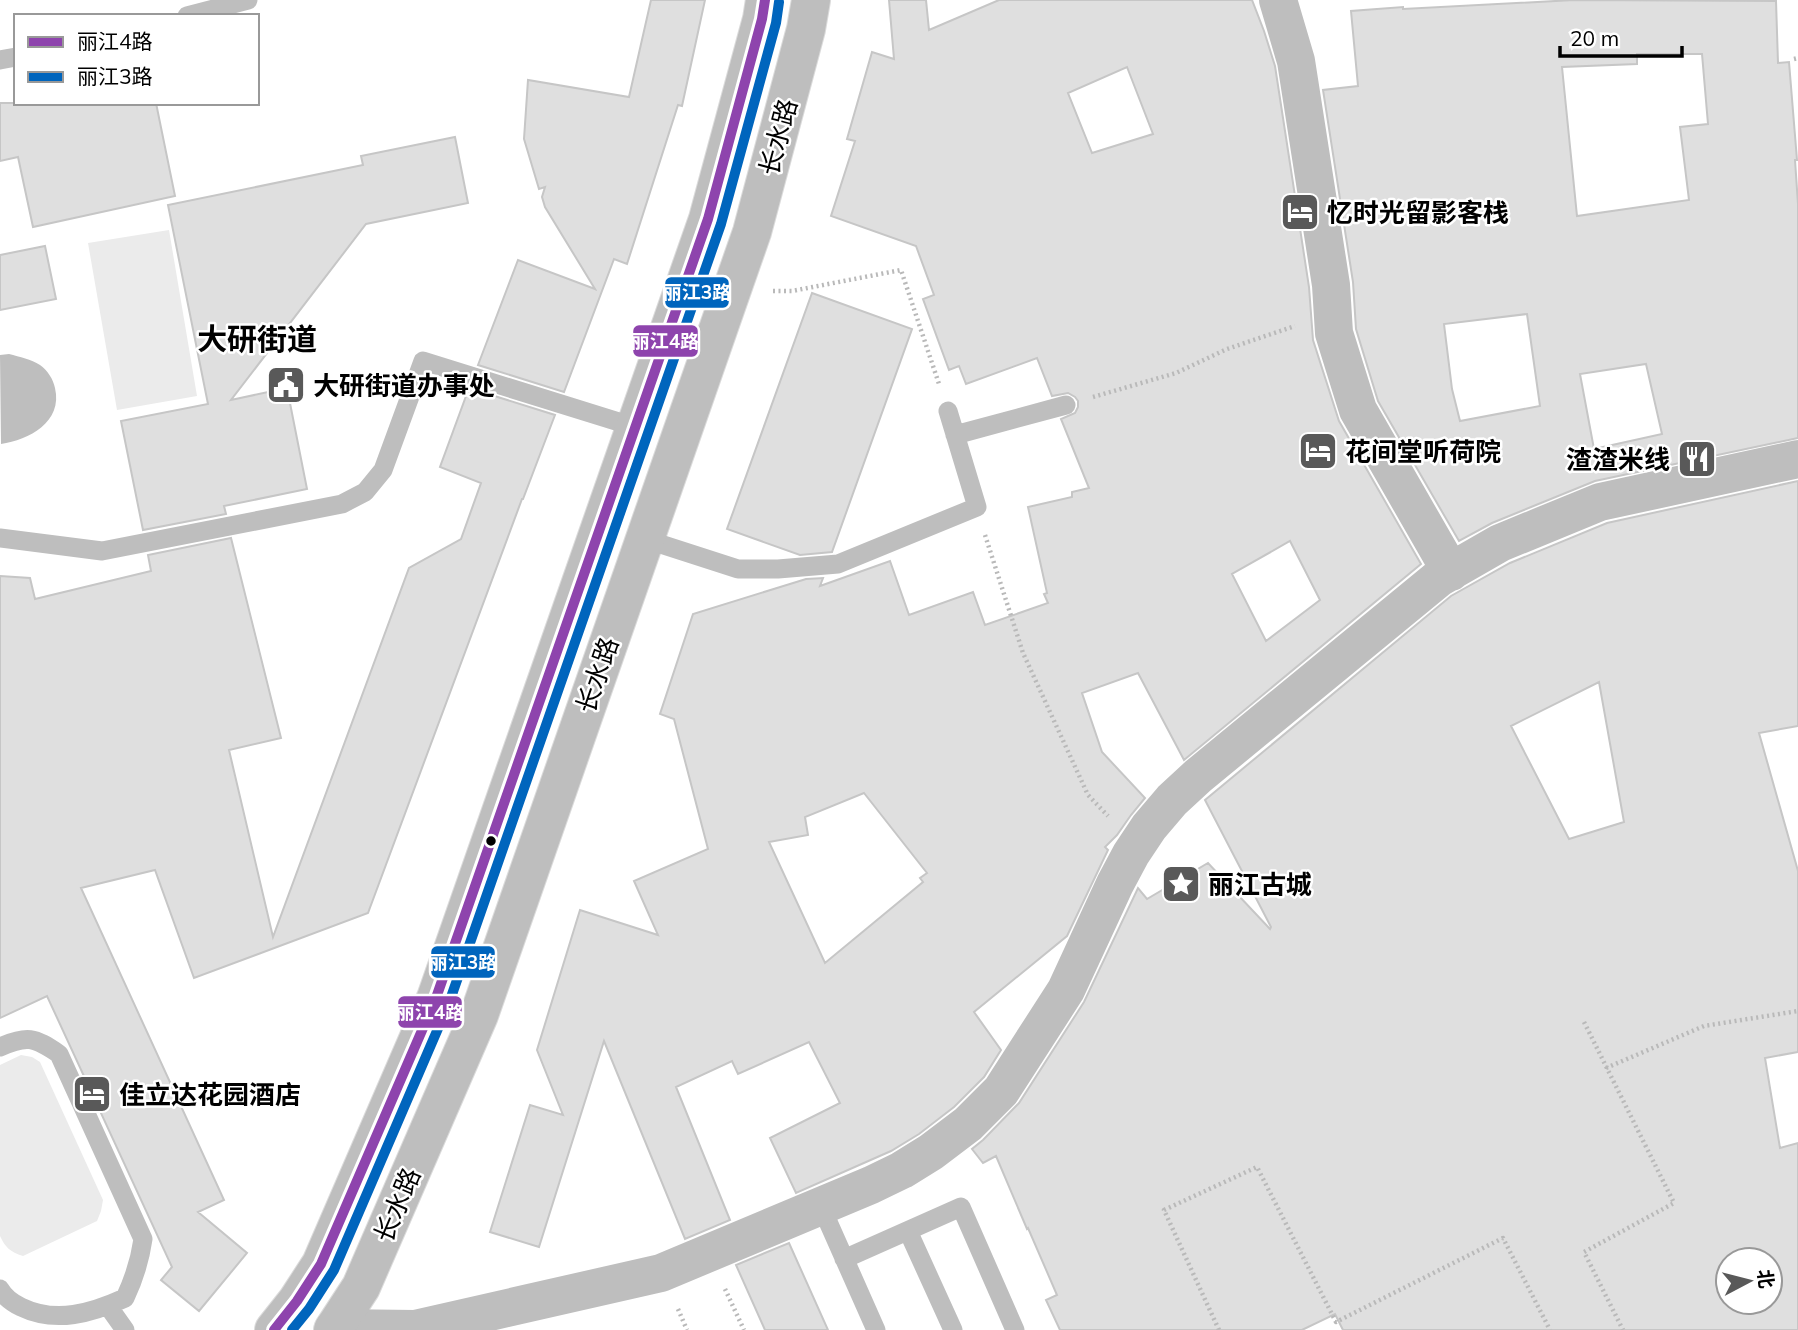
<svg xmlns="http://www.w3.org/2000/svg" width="1798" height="1330" viewBox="0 0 1798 1330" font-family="Mulish,'Noto Sans SC',sans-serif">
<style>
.green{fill:#ebebeb}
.water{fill:#bebebe}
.building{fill:#dfdfdf;stroke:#c6c6c6;stroke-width:2;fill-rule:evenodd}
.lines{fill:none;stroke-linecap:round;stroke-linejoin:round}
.highway-casing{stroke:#dbdbdb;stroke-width:40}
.path{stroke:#b9b9b9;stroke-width:4.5;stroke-dasharray:2 3.5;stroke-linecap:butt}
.lane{stroke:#bebebe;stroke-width:19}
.street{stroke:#bebebe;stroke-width:38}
.highway{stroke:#bebebe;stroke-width:38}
.bus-1-casing{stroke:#fff;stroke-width:16}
.bus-2-casing{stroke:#fff;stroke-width:16}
.bus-1{stroke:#8e44ad;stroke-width:10}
.bus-2{stroke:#0065bd;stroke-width:10}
.bus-dot{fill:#000;stroke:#fff;stroke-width:2.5}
.labels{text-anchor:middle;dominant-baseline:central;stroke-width:5;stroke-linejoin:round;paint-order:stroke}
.street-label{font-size:26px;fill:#000;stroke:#fff}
.poi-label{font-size:26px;font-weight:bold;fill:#000;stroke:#fff;text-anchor:start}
.quarter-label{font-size:30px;font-weight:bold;fill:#000;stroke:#fff}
.line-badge{stroke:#fff;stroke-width:2.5}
.badge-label{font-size:19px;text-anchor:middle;font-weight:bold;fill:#fff}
</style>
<rect width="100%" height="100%" fill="#fff"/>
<path class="green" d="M 169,230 L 197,396 L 117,410 L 88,243 Z
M 21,1055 L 32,1057 L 40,1062 L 103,1200 L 101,1211 L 97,1221 L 23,1256 C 10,1252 5,1247 0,1236 L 0,1065 Z"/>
<path class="water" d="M 9,354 C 20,357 31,359 40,365 C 48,371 53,379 55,388 C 63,422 29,440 1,444 L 0,355 Z"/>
<path class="building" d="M 651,0 L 705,0 L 682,106 L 678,105 L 627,264 L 614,259 L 564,392 L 478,365 L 518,260 L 595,289 L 545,207 L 542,197 L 545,187 L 539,189 L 524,139 L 528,80 L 629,97 Z
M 889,0 L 926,0 L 929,30 L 999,0 L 1252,0 L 1264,31 L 1275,66 L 1309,287 L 1313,340 L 1339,421 L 1421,564 L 1184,760 L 1138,673 L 1082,693 L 1102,752 L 1145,798 L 1131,815 L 1117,835 L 1105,847 L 1108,850 L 1067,936 L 974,1012 L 1001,1050 L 984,1077 L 954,1107 L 919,1134 L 891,1151 L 796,1193 L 770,1138 L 840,1103 L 809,1042 L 738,1074 L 732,1061 L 676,1087 L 730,1220 L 685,1239 L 604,1041 L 539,1247 L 490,1232 L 530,1105 L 563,1115 L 537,1050 L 580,910 L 658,935 L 634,881 L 708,849 L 674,719 L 660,714 L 693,614 L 806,579 L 823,578 L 820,586 L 890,561 L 909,615 L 973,592 L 985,625 L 1048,603 L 1044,594 L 1047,593 L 1028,507 L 1072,497 L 1072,492 L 1089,488 L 1061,419 L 1075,413 L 1078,407 L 1078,401 L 1075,397 L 1068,393 L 1052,396 L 1037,358 L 966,384 L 959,366 L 949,370 L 923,299 L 934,295 L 916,246 L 831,216 L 855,141 L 847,139 L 872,52 L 894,59 ZM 1127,67 L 1153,134 L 1092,153 L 1068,93 ZM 1290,541 L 1320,600 L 1266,641 L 1232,574 ZM 864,793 L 927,873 L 920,878 L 923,882 L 825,963 L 769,842 L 808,835 L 805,817 Z
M 1574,0 L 1776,1 L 1778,63 L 1789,62 L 1797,160 L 1795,160 L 1798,204 L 1798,438 L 1595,481 L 1492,523 L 1459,541 L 1378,401 L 1356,329 L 1353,282 L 1323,90 L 1358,86 L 1351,11 L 1403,7 L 1403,9 ZM 1637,54 L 1702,54 L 1708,124 L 1680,127 L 1689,200 L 1577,216 L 1562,67 L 1637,64 ZM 1527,314 L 1540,406 L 1460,421 L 1452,389 L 1444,324 ZM 1646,364 L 1662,434 L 1594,449 L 1580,374 Z
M 0,103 L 156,103 L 175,196 L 33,227 L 18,157 L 0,161 Z
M 455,137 L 468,203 L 366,224 L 231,400 L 287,388 L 307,489 L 224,506 L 226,514 L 143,530 L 121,421 L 208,404 L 168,205 L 363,165 L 361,156 Z
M 45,246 L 56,299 L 0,310 L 0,255 Z
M 812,293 L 912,329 L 832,552 L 800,555 L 727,529 Z
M 469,388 L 555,415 L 523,499 L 522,499 L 368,913 L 194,978 L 155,870 L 81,888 L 224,1200 L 198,1212 L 247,1253 L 199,1311 L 161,1280 L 172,1267 L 47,996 L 0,1018 L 0,576 L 30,578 L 35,599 L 151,571 L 148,555 L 231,538 L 281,738 L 229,750 L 273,937 L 409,568 L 461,539 L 481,483 L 440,467 Z
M 1798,481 L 1798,726 L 1759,733 L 1798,871 L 1798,1052 L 1765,1058 L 1780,1148 L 1798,1143 L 1798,1330 L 1343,1330 L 1335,1314 L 1302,1330 L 1060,1330 L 1046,1300 L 1057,1295 L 1028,1228 L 1027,1229 L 996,1156 L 983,1163 L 972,1149 L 983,1140 L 1019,1103 L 1084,1002 L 1138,888 L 1147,899 L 1208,863 L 1270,929 L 1271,927 L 1205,800 L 1451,596 L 1510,563 L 1607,523 ZM 1599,682 L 1624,822 L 1569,839 L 1511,726 ZM 1728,1260 L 1770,1260 L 1770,1302 L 1728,1302 Z
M 789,1243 L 828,1330 L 765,1330 L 736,1265 Z"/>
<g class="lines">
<g class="highway-casing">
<path id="highway" d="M 274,1330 L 297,1301 L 321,1264 L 436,998 L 708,219 L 762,19 L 765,0
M 333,1330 L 361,1287 L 479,1015 L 752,232 L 806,29 L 811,0"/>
</g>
<path class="path" d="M 1794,59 L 1798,58
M 773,291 L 792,291 L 901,270 L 939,384
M 1093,397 L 1176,373 L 1227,349 L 1295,326
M 985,535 L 1023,653 L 1088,795 L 1108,816
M 1584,1022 L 1674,1203 L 1584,1252 L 1623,1330
M 1606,1068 L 1704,1026 L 1798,1011
M 725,1289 L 744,1330
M 678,1309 L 687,1330
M 1219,1330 L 1164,1210 L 1257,1167 L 1336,1322 L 1503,1238 L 1550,1330"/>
<path class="lane" d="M 187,16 L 248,0
M 0,60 L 16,57
M 955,435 L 1066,405
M 0,538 L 102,551 L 342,504 L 365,492 L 383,470 L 423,361 L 635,427
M 645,539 L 738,569 L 778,569 L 838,564 L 977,507 L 948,411
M 0,1047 C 27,1035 34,1037 59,1054 L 143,1239 C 140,1260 134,1279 125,1298 C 92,1313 56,1324 21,1307 C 13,1303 5,1298 0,1289
M 821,1206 L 876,1330
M 908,1231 L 953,1330
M 844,1259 L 961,1207 L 1015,1330
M 108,1306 L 125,1330"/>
<path class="street" d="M 1278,0 L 1296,61 L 1331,285 L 1334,333 L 1358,410 L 1451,572
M 334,1328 L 415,1329 L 661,1273 L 871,1185 L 902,1170 L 931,1152 L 968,1124 L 1001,1091 L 1066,990 L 1115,884 L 1131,854 L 1149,827 L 1172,800 L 1198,776 L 1439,578 L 1500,543 L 1600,502 L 1798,459"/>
<use href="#highway" class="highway"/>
<g class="bus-1-casing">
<path id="bus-1" d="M 274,1330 L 297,1301 L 321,1264 L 436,998 L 708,219 L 762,19 L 765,0"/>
</g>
<g class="bus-2-casing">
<path id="bus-2" d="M 292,1330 L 309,1309 L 334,1270 L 449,1003 L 721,224 L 776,23 L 779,2"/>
</g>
<use href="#bus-1" class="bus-1"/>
<use href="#bus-2" class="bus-2"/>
</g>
<defs>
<g id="hotel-square" transform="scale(2.0125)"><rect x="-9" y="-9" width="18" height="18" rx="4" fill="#595959" stroke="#fff"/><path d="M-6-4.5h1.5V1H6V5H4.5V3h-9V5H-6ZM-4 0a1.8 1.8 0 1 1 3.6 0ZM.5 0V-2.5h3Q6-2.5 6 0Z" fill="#fff"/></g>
<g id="civic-square" transform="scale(2.0125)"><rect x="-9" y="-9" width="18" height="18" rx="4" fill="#595959" stroke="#fff"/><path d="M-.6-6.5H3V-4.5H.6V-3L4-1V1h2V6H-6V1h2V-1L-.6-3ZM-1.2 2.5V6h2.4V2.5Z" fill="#fff"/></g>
<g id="restaurant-square" transform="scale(2.0125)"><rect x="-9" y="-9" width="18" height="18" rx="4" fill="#595959" stroke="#fff"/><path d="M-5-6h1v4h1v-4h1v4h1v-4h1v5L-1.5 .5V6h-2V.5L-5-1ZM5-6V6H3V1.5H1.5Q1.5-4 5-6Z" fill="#fff"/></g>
<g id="sight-square" transform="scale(2.0125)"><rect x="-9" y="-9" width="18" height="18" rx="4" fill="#595959" stroke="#fff"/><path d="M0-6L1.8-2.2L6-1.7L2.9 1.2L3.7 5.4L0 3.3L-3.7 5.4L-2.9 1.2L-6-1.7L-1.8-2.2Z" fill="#fff"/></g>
</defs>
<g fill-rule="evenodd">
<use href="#hotel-square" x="1300" y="212"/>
<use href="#civic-square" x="286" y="385"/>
<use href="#hotel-square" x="1318" y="451"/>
<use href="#restaurant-square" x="1697" y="459"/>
<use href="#sight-square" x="1181" y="884"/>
<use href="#hotel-square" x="92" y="1094"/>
</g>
<circle class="bus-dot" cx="491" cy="841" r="6"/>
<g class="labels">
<g class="street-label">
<text transform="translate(778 137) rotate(-75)">长水路</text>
<text transform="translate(597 675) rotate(-71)">长水路</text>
<text transform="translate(397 1205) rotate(-67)">长水路</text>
</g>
<g class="poi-label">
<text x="1327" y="212">忆时光留影客栈</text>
<text x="313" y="385">大研街道办事处</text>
<text x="1345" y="451">花间堂听荷院</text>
<text x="1670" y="459" text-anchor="end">渣渣米线</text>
<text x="1208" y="884">丽江古城</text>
<text x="119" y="1094">佳立达花园酒店</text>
</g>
<g class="quarter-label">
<text x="257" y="339">大研街道</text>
</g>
</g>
<g class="line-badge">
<rect x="664" y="276" width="66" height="33" rx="7" fill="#0065bd"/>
<rect x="632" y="324" width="67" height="34" rx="7" fill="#8e44ad"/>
<rect x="430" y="945" width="66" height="34" rx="7" fill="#0065bd"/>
<rect x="397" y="995" width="66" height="34" rx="7" fill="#8e44ad"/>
</g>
<g class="badge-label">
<text x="697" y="299">丽江3路</text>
<text x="665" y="348">丽江4路</text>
<text x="463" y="969">丽江3路</text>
<text x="430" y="1019">丽江4路</text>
</g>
<rect x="14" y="14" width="245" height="91" fill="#ffffff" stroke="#999999" stroke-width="2"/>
<rect x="28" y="37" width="35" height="10" fill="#8e44ad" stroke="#999999" stroke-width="2"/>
<text x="77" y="49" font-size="21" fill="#000000">丽江4路</text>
<rect x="28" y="72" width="35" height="10" fill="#0065bd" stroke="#999999" stroke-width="2"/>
<text x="77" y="84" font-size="21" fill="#000000">丽江3路</text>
<g transform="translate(1749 1281) rotate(83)"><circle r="33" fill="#ffffff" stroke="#999999" stroke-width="2"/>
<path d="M0-5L12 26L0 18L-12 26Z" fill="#595959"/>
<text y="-10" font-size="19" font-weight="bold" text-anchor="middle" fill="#000000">北</text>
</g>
<path d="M1560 46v10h122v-10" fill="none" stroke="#000000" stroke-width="3.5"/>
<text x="1570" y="46" font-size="21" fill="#000000" stroke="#ffffff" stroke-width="5" paint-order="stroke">20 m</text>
</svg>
